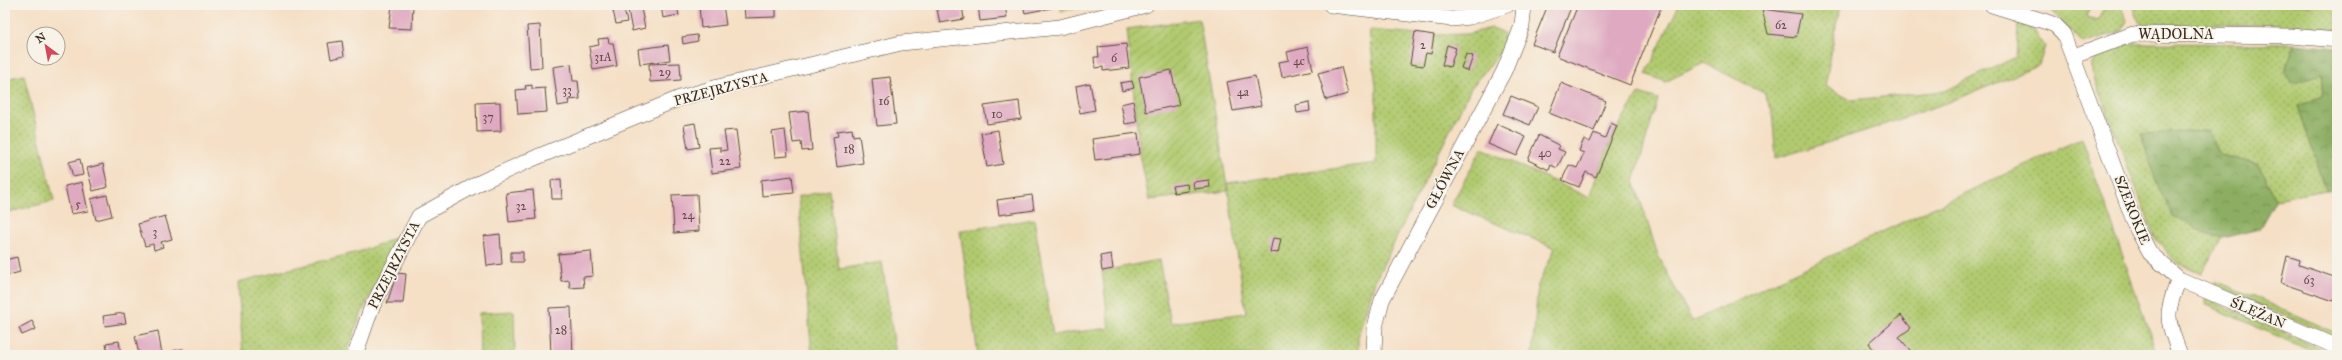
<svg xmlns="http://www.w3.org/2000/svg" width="2342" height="360" viewBox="0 0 2342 360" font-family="'IM FELL Great Primer',serif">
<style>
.grass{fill:url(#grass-dots);stroke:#767a47}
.forest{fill:url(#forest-crowns);stroke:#646c40}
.garden{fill:url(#garden-furrows);stroke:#767a47}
.building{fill:#dfaac1}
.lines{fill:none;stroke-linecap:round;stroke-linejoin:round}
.minor-casing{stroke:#574537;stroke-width:16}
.minor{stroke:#fff;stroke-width:15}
.labels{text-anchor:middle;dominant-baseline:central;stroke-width:3.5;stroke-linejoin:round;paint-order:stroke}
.number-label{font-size:12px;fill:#644a47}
.street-label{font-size:14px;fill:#3b2a1e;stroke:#f7f3e8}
</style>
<defs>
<pattern id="grass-dots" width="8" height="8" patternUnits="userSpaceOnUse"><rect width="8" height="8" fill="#b1ca70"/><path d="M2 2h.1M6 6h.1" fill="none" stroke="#91a45b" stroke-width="1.8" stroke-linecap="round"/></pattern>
<pattern id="forest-crowns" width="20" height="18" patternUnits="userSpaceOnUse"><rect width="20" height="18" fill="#8cae62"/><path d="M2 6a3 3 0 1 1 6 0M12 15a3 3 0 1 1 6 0" fill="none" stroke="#748e50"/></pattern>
<pattern id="garden-furrows" width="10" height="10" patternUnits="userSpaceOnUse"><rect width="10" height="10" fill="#b1ca70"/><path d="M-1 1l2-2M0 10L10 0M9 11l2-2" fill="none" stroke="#91a45b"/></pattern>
</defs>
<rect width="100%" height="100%" fill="#f7f3e8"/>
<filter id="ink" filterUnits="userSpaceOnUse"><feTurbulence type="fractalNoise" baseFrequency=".025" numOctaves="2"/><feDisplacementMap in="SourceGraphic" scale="8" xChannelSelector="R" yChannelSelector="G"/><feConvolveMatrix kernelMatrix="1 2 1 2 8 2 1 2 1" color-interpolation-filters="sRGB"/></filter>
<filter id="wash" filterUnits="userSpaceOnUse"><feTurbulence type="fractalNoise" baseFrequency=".012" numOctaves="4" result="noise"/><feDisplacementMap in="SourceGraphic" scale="16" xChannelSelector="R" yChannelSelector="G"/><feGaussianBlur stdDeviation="0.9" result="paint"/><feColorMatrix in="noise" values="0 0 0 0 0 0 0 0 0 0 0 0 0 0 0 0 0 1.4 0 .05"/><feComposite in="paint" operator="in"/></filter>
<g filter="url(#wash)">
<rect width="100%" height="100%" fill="#f5dfc5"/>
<path class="grass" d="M 1061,5 L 1096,5 L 1061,11 Z
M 1679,5 L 1840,5 L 1825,86 L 1851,100 L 1945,91 L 2016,57 L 2018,24 L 2032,28 L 2045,46 L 2039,65 C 1954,103 1866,132 1776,158 L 1772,112 L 1764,93 L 1704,63 L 1665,82 L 1646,74 Z
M 2048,5 L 2091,5 L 2087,17 L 2097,20 L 2104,8 L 2118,6 L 2124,11 L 2127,21 L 2121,31 L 2084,43 C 2079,40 2050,10 2048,5 Z
M 2133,5 L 2337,5 L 2337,30 L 2270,25 L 2210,25 L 2146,29 L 2139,22 Z
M 1492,28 L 1503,32 L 1504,48 L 1471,88 L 1375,281 L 1358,336 L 1358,355 L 978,355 L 960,231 L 1034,219 L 1053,335 L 1109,328 L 1102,271 L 1159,260 L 1171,323 L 1246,313 L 1227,183 L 1376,163 L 1376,86 L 1369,30 L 1434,35 L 1467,34 Z
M 2136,43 L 2295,44 L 2284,72 L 2321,74 L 2323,97 L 2298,106 L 2326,190 L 2276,199 L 2258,164 L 2220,155 L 2208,131 L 2205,233 L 2222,238 L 2201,274 L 2177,263 L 2155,238 L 2092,73 L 2092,63 L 2096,60 L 2093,56 L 2121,46 Z
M 24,75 L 54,201 L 5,213 L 5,79 Z
M 1639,93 L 1658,99 L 1634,181 L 1658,255 L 1692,321 L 2082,138 L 2157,355 L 1532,355 L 1538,285 L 1555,248 L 1451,205 L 1482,148 L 1590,198 C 1600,159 1617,126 1639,93 Z
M 829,190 L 839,269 L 882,262 L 896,355 L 812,355 L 798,197 Z
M 400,236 L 362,312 L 346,355 L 243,355 L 238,282 L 362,251 Z
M 2216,281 L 2337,333 L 2337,338 L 2212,285 Z
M 2206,299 L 2335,355 L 2321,355 L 2206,305 Z
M 514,311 L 515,355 L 480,355 L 479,313 Z"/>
<path class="forest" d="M 2295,44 L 2337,48 L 2337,190 L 2326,190 L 2298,106 L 2323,97 L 2321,74 L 2292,83 L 2284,72 Z
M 2208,131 L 2220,155 L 2258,164 L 2276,199 L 2259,229 L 2222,238 L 2205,233 L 2173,216 L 2157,185 L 2141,134 Z"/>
<path class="garden" d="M 1199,19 L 1228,191 L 1149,200 L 1140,154 L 1127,29 Z"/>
<g id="blocks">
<path class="building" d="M 392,5 L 413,5 L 412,29 L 389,28 Z
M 617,5 L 623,5 L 627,22 L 616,24 L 612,6 Z
M 661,5 L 677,6 L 679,15 L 663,18 Z
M 699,5 L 723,5 L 726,25 L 701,28 Z
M 744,5 L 776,5 L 776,17 L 745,18 Z
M 936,5 L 962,5 L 964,19 L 940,23 Z
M 978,5 L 1005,5 L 1007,18 L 980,21 Z
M 1023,5 L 1056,5 L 1056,7 L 1025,13 Z
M 1548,5 L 1572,5 L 1553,52 L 1532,44 Z
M 1578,5 L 1662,5 L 1630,85 L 1557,56 Z
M 641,8 L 645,28 L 632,31 L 628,10 Z
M 1762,9 L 1801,14 L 1796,37 L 1768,34 Z
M 540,25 L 542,67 L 530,68 L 527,26 Z
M 1415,32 L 1434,35 L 1431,54 L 1426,53 L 1423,66 L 1410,64 Z
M 697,35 L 698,41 L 683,44 L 682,37 Z
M 608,38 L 609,43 L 613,43 L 617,66 L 593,70 L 589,47 L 599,45 L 598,39 Z
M 342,41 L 344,56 L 331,59 L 328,43 Z
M 1126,44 L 1129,68 L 1103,71 L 1103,67 L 1095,68 L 1094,57 L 1099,57 L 1098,47 Z
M 668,45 L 670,60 L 640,64 L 638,49 Z
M 1447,45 L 1456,48 L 1450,67 L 1442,65 Z
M 1308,47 L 1313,70 L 1282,77 L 1279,62 L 1289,60 L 1287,52 Z
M 1466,54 L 1473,56 L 1468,71 L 1461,68 Z
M 680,63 L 681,80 L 650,82 L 649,64 Z
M 571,64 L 573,81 L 578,81 L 580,99 L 568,100 L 569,104 L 558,106 L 553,67 Z
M 1341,67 L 1348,94 L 1326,100 L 1318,73 Z
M 1171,70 L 1179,105 L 1146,112 L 1139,77 Z
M 1255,76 L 1261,106 L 1233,111 L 1227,82 Z
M 890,77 L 896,124 L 877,126 L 872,79 Z
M 1132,81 L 1134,88 L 1122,91 L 1120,83 Z
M 1090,83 L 1095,110 L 1080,113 L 1076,86 Z
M 1561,83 L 1606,101 L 1594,131 L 1549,113 Z
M 532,85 L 532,89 L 545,88 L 547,112 L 518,114 L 516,90 L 526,89 L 525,86 Z
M 1511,96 L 1538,107 L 1530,125 L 1503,114 Z
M 1019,101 L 1021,119 L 987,124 L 984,106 Z
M 1133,101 L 1137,122 L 1125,124 L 1121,104 Z
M 500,102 L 501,131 L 477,132 L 476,103 Z
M 1309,102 L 1310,111 L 1297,113 L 1296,105 Z
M 808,111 L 812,150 L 802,151 L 801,142 L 793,143 L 789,113 Z
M 695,123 L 699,147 L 688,149 L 684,125 Z
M 1611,123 L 1617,126 L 1596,177 L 1586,172 L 1579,187 L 1562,180 L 1569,165 L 1577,168 L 1584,153 L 1579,151 L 1584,139 L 1590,142 L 1594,133 L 1605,138 Z
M 1497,124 L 1526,137 L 1517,156 L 1488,144 Z
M 852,129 L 853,136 L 859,135 L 863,163 L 837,167 L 833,137 L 838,136 L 837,131 Z
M 736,130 L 741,169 L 712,173 L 709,148 L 720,147 L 720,151 L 727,150 L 724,131 Z
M 785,130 L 788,156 L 775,157 L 772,132 Z
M 998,130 L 1003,164 L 987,167 L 981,133 Z
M 1138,133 L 1140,154 L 1095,160 L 1092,139 Z
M 1539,135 L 1560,146 L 1558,149 L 1565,152 L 1557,168 L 1551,165 L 1549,170 L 1528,160 Z
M 80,159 L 83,175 L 73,177 L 69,162 Z
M 103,164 L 108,187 L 93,191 L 87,168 Z
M 792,176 L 794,193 L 762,196 L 761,180 Z
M 561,179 L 562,199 L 552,199 L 551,180 Z
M 1209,180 L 1210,187 L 1194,189 L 1193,182 Z
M 82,182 L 88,211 L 71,214 L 65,186 Z
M 1187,184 L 1188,191 L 1174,193 L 1172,186 Z
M 533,190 L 536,219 L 509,222 L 506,193 Z
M 697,194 L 699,231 L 674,233 L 672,195 Z
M 107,195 L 112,216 L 96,220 L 91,199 Z
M 1032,195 L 1034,210 L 999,215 L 997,200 Z
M 165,216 L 172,239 L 161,242 L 163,247 L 154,250 L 153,244 L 145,246 L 138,224 Z
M 500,234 L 502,264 L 487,266 L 484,236 Z
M 1273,238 L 1281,239 L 1278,253 L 1270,252 Z
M 591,251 L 593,276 L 583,277 L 584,287 L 570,288 L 569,280 L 561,281 L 558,254 Z
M 511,252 L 523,252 L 523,262 L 511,262 Z
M 1111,254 L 1113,269 L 1102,271 L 1100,256 Z
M 2287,256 L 2300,260 L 2299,265 L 2337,278 L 2337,292 L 2334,301 L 2281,283 Z
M 17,257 L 20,272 L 5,276 L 5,260 Z
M 397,273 L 406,274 L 403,303 L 387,303 Z
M 571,307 L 573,355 L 551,355 L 549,308 Z
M 124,313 L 126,323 L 105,326 L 103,316 Z
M 1901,315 L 1911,328 L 1899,337 L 1914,355 L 1877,355 L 1869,343 Z
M 32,321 L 36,329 L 22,335 L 19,328 Z
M 158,331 L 162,355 L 139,355 L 135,336 Z
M 119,341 L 121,355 L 108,355 L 106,343 Z
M 183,349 L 184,355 L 173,355 L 172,351 Z"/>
</g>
</g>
<g filter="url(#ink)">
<use href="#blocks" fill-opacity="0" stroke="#574537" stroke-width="1"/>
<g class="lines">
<g class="minor-casing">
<path id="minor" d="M 1331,5 L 1452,19 L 1470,17 L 1507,5
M 1992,5 L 2047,22 L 2055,25 L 2064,34 L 2137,229 L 2150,253 L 2179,279 L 2337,347
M 2074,56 L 2133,34 L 2291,36 L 2337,40
M 2179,279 C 2164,317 2167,318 2180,355
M 355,355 L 371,309 L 419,216 L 481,182 L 537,157 L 680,98 L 718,87 L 901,43 L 1060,27 L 1146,5
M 1374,355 L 1375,327 L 1382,300 L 1504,71 L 1522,26 L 1524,5"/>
</g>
<use href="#minor" class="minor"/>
</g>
</g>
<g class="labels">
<g class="number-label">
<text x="1781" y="25">62</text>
<text x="1423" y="45">2</text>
<text x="603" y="57">31A</text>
<text x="1114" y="58">6</text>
<text x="1299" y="61">4c</text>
<text x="665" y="72">29</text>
<text x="567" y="90">33</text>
<text x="1243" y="92">4a</text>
<text x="884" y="101">16</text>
<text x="997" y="114">10</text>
<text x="488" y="117">37</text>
<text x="849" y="149">18</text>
<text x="1545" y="153">40</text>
<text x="725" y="161">22</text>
<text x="78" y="204">5</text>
<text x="521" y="206">32</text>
<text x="688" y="215">24</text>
<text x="155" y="232">3</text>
<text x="2309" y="280">63</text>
<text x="561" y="330">28</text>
</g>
<g class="street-label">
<text x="2176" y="34">WĄDOLNA</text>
<text transform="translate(721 89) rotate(-15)">PRZEJRZYSTA</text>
<text transform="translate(1445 179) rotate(-62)">GŁÓWNA</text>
<text transform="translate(2132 210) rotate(68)">SZEROKIE</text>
<text transform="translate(394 265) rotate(-63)">PRZEJRZYSTA</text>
<text transform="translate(2258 313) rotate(23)">ŚLĘŻAN</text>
</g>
</g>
<rect width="2342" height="360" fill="none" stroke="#f7f3e8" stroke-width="20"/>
<g transform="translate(46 46) rotate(328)"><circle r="19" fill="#f7f3e8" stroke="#aca397"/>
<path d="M0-3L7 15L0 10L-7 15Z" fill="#d1495b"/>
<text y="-6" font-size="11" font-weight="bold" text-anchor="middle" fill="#3b2a1e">N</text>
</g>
</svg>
